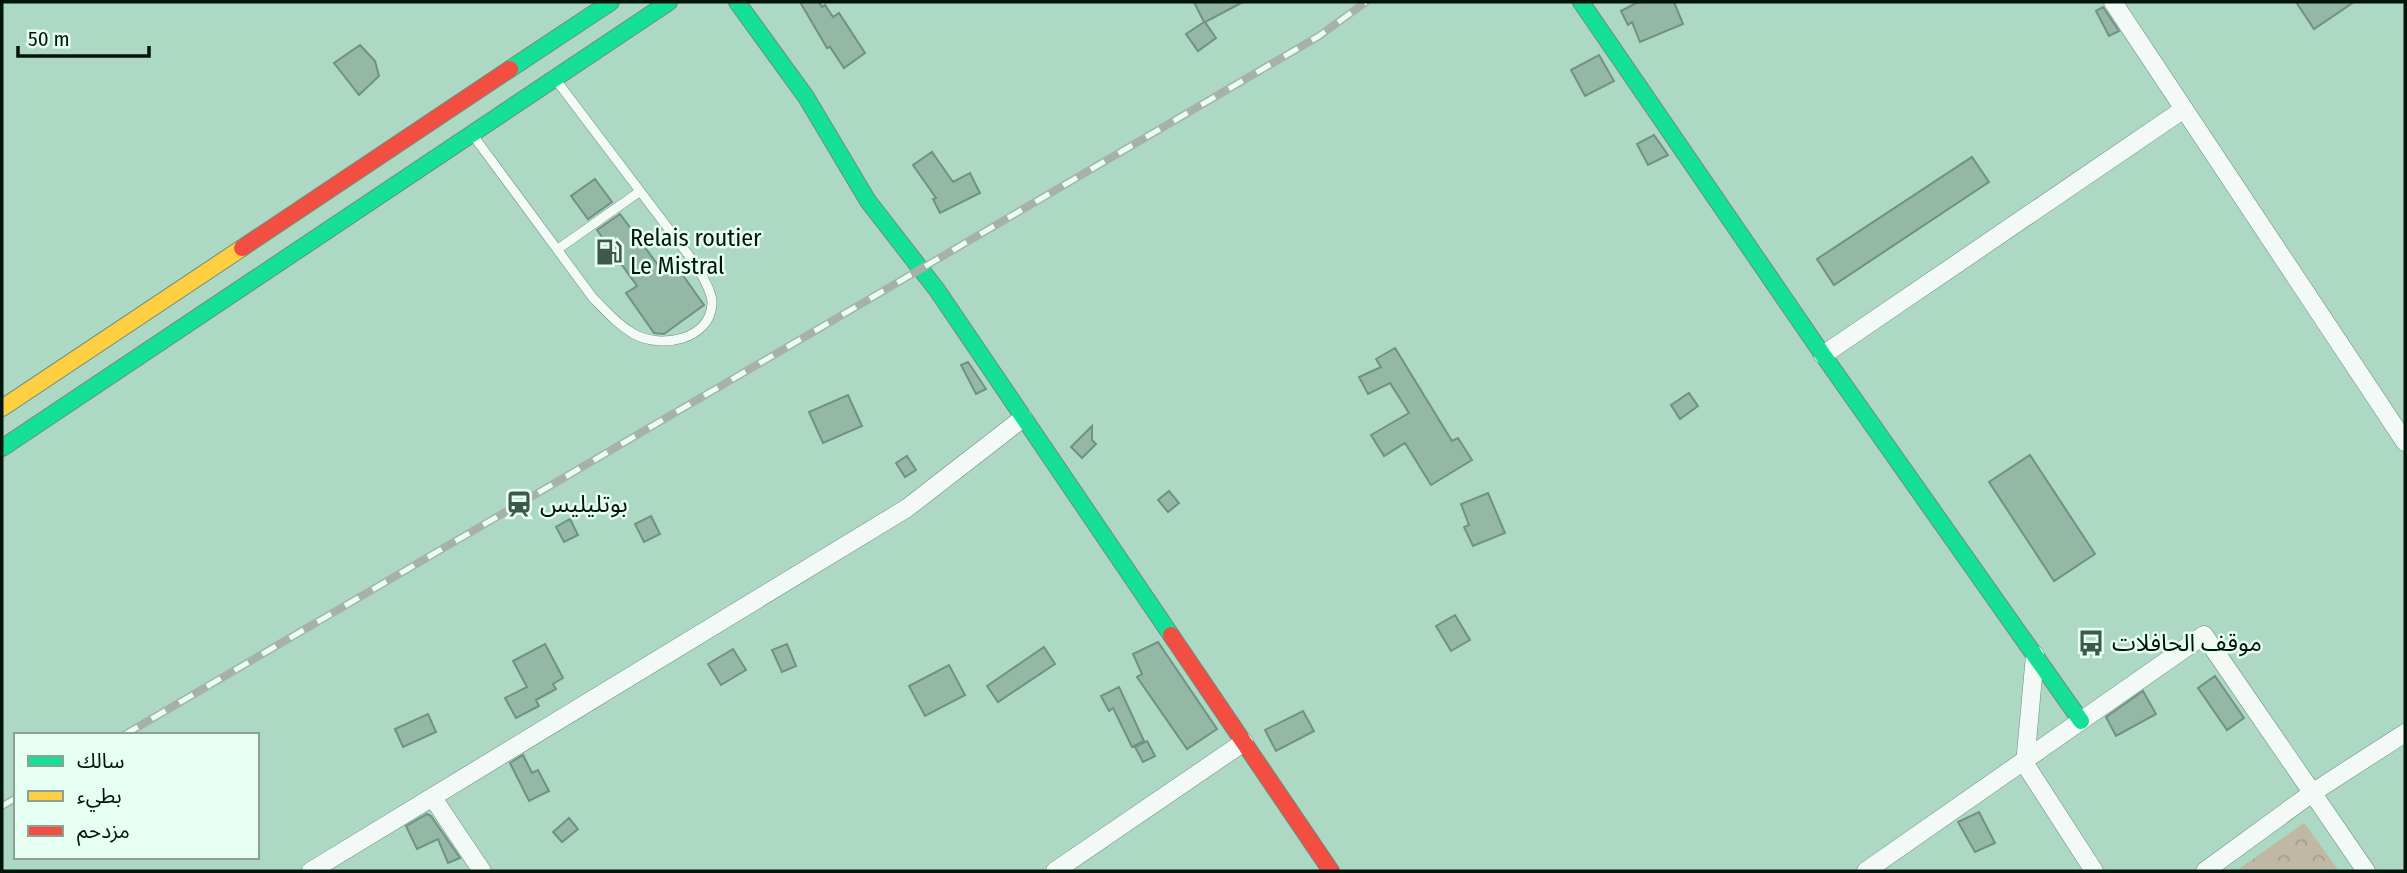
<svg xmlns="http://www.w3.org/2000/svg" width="2407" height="873" viewBox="0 0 2407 873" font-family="'Fira Sans Condensed','Noto Sans Arabic',sans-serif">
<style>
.park{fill:url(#park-crowns)}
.building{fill:#95b7a6;stroke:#6f9283;stroke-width:2}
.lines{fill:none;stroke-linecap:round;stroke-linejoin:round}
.lane-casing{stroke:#698e7e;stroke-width:10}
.street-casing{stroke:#698e7e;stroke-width:19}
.fast-casing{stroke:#698e7e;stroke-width:18}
.slow-casing{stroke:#698e7e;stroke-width:18}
.jam-casing{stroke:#698e7e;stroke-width:18}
.lane{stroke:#f3f9f6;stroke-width:9}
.street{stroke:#f3f9f6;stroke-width:18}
.fast{stroke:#16e098;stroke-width:16}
.slow{stroke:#ffcf43;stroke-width:16}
.jam{stroke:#f24e42;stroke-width:16}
.rail-casing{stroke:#a7b1ac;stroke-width:8}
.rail{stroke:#e7fef2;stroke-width:5;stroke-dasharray:16;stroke-linecap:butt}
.labels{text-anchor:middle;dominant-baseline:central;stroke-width:5;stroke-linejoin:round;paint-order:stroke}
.poi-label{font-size:24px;fill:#00150b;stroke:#e7fef2;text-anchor:start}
</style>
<defs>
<pattern id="park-crowns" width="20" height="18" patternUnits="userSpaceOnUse" patternTransform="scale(1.75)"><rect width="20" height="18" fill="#c0b8a3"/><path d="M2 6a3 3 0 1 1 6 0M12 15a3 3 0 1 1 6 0" fill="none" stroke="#a39d8b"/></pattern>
</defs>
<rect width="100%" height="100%" fill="#add8c3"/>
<path class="park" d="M 2304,823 L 2339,871 L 2236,871 Z"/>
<path class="building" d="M 800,2 L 819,2 L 822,7 L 825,5 L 833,17 L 839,13 L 865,53 L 844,68 L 830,47 L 827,48 Z
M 1194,2 L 1243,2 L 1205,22 L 1216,38 L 1198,51 L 1186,34 L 1204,22 Z
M 1638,2 L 1674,2 L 1683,24 L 1640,42 L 1632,22 L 1628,25 L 1621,11 Z
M 2296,2 L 2354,2 L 2314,29 Z
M 2103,7 L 2119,31 L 2109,36 L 2096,11 Z
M 360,45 L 375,61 L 379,76 L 359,95 L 334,63 Z
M 1599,55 L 1614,81 L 1585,96 L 1571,70 Z
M 1654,135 L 1668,155 L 1648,165 L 1637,144 Z
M 932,152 L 953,182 L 970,173 L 980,193 L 940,213 L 933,199 L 936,198 L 913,165 Z
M 1972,157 L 1989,182 L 1834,285 L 1817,259 Z
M 595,179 L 612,202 L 588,219 L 571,196 Z
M 620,214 L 661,269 L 672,260 L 704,305 L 664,334 L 654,333 L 626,293 L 637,286 L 597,230 Z
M 1395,348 L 1452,441 L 1458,438 L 1472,460 L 1431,485 L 1405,443 L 1384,456 L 1371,435 L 1409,413 L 1390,383 L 1368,394 L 1359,377 L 1381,367 L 1376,359 Z
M 968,362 L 986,389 L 976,394 L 961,365 Z
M 1689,393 L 1698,406 L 1680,419 L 1671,405 Z
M 848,395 L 862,426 L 823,443 L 809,412 Z
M 1092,426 L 1092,440 L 1096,444 L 1082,458 L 1071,447 Z
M 2030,455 L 2095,554 L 2054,581 L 1989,482 Z
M 907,456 L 916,470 L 905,477 L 896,463 Z
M 1169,491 L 1179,503 L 1168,512 L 1158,500 Z
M 1488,493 L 1505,533 L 1473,546 L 1464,527 L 1469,525 L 1461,504 Z
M 651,516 L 660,534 L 644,542 L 635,524 Z
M 570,519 L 578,535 L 564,542 L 556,527 Z
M 1455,615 L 1470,640 L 1451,651 L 1436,626 Z
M 1158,642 L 1217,729 L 1187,749 L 1137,677 L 1142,674 L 1133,654 Z
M 545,644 L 563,678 L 553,684 L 556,689 L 536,700 L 539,706 L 516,718 L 505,698 L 527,687 L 513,661 Z
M 787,644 L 796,666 L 782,672 L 772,650 Z
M 1044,647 L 1055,664 L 998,702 L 987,686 Z
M 733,649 L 746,670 L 721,685 L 708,664 Z
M 949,665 L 965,695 L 925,716 L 909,686 Z
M 2215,676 L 2244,718 L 2227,730 L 2198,688 Z
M 1119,687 L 1144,741 L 1132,747 L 1113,708 L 1109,711 L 1101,696 Z
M 2143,691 L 2156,714 L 2116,736 L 2106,717 Z
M 1303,711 L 1314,731 L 1276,751 L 1265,730 Z
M 428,714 L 436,732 L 403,747 L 395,729 Z
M 1147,741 L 1155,756 L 1143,762 L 1135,747 Z
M 523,755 L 532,773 L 538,770 L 549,791 L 529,801 L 510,763 Z
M 1979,812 L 1995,843 L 1975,852 L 1958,822 Z
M 427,814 L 431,816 L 460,858 L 448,863 L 438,839 L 417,849 L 406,826 Z
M 569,818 L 578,829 L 562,842 L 553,832 Z"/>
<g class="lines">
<g class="lane-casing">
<path id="lane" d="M 475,138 L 593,298 C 606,311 618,325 634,334 C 661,349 710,340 712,304 C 713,293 703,279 699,269 L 559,84
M 558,249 L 639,192"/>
</g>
<g class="street-casing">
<path id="street" d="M 2113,2 L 2405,442
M 1823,355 L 2184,109
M 2035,655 L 2025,764 L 2094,871
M 433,798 L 482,871
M 311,871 L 907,508 L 1023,418
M 1055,871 L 1244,742
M 1866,871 L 2204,635 L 2366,871
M 2205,871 L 2312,793 L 2405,733"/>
</g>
<g class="fast-casing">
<path id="fast" d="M 737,2 L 806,97 L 868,201 L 937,290 L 1171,635
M 1581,2 L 1823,355 L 2081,721
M 510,69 L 611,2
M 2,448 L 669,2"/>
</g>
<g class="slow-casing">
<path id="slow" d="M 2,408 L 242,248"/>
</g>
<g class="jam-casing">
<path id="jam" d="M 242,248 L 510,69
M 1171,635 L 1331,871"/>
</g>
<use href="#lane" class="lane"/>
<use href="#street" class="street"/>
<use href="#fast" class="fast"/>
<use href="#slow" class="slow"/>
<use href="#jam" class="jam"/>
<g class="rail-casing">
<path id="rail" d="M 124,735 L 1319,36 L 1366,2
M 2,806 L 16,798"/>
</g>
<use href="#rail" class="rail"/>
</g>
<defs>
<g id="fuel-bare" transform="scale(2.1)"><path d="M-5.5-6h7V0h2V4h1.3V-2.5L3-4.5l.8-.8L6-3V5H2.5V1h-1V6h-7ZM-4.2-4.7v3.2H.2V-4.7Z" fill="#3d594b" stroke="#e7fef2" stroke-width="2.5" paint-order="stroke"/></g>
<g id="station-bare" transform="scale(2.1)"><path d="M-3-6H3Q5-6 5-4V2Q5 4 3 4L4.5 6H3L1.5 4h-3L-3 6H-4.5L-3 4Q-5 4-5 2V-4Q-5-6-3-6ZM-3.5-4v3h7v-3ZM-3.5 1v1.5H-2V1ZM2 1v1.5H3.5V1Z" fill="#3d594b" stroke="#e7fef2" stroke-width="2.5" paint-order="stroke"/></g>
<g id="bus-bare" transform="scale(2.1)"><path d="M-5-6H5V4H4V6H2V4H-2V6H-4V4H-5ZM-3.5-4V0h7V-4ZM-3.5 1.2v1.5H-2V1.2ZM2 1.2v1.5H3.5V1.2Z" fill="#3d594b" stroke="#e7fef2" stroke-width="2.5" paint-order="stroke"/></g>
</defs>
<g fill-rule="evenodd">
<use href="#fuel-bare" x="609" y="252"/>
<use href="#station-bare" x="519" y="504"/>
<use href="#bus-bare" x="2091" y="643"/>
</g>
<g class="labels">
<g class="poi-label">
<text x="630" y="238">Relais routier<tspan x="630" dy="28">Le Mistral</tspan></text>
<text x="540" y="504">بوتليليس</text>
<text x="2112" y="643">موقف الحافلات</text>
</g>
</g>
<rect width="2407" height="873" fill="none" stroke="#00150b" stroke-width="7"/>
<rect x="14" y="733" width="245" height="126" fill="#e7fef2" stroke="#8ba196" stroke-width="2"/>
<rect x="28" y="756" width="35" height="10" fill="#16e098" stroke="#8ba196" stroke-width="2"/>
<text x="77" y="768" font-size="21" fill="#00150b">سالك</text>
<rect x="28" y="791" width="35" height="10" fill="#ffcf43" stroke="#8ba196" stroke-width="2"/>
<text x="77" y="803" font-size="21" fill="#00150b">بطيء</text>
<rect x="28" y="826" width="35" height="10" fill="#f24e42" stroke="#8ba196" stroke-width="2"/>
<text x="77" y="838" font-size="21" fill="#00150b">مزدحم</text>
<path d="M18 46v10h131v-10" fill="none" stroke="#00150b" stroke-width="3.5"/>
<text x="28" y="46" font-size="21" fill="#00150b" stroke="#e7fef2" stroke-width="5" paint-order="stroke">50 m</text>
</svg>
